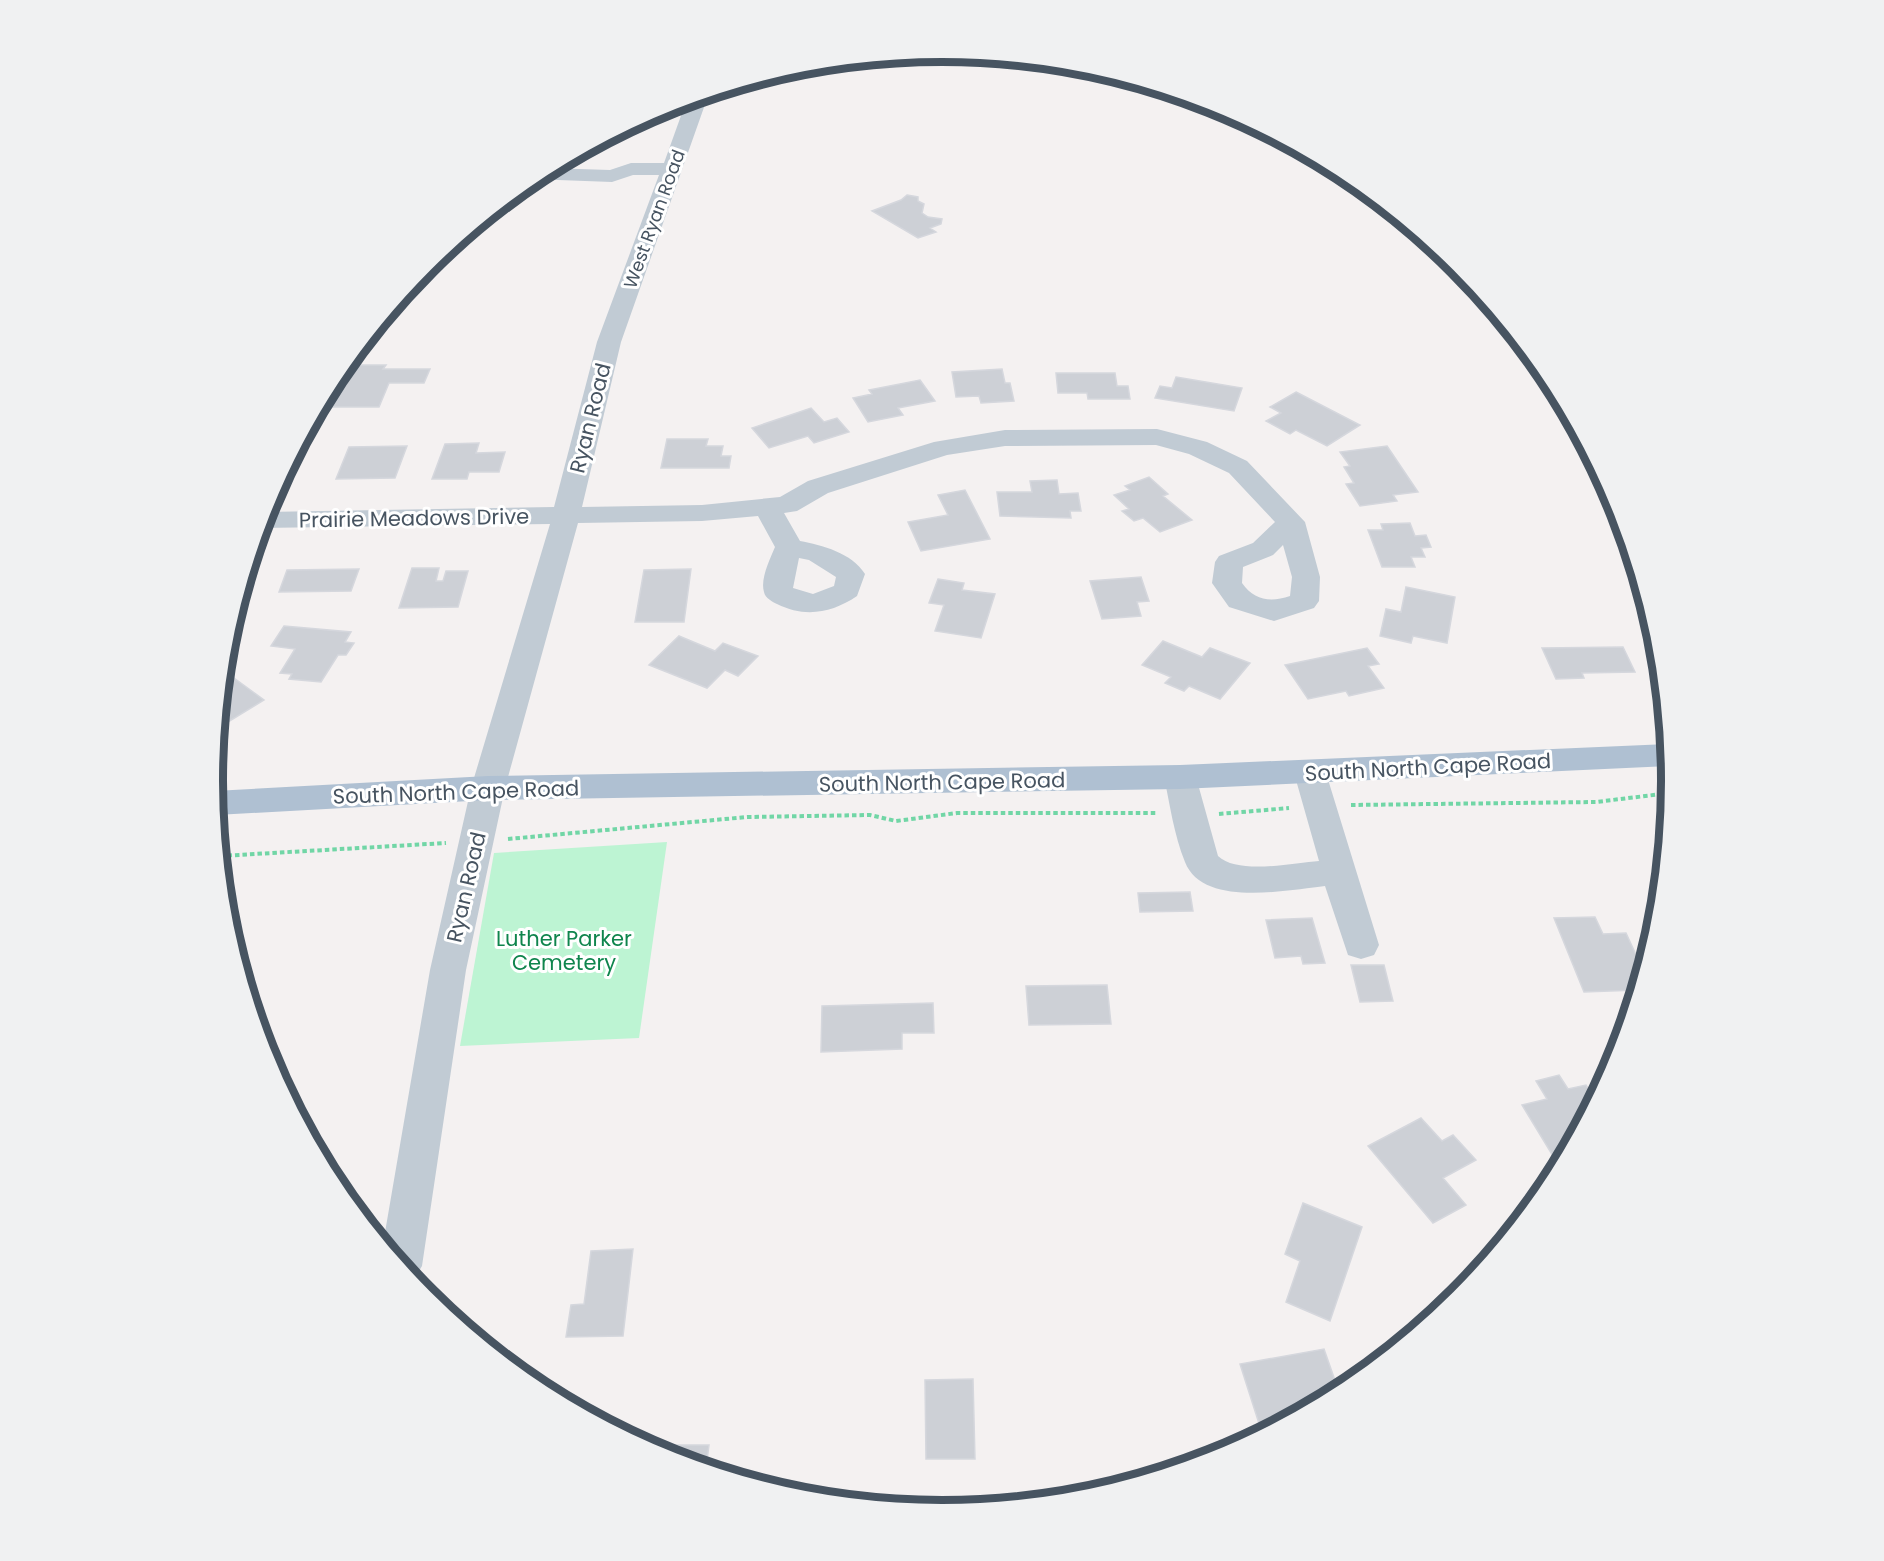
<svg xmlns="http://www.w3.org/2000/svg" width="1884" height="1561" viewBox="0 0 1884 1561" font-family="Poppins,sans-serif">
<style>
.green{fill:#bdf4d3}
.building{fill:#cdd0d6;stroke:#d5d7dd;stroke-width:1.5}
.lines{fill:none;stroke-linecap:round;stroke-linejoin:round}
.path{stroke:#71d6a6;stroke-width:4;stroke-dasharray:4.5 3;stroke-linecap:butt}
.minor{fill:#c1cbd4;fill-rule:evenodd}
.major{fill:#afc0d2;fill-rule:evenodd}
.labels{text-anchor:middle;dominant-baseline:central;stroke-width:6;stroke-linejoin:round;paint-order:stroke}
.far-street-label{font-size:18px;fill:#475461;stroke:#fff}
.street-label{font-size:21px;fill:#475461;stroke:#fff}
.park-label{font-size:21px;fill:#0f854d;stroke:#fff}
.rim{fill:none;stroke:#475461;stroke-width:8}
</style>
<rect width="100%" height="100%" fill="#f4f1f1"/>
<path class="green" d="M 667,842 L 639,1038 L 460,1046 L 494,853 Z"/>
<path class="building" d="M 907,195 L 918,197 L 918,201 L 924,204 L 922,213 L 928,217 L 942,219 L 941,224 L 930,228 L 936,232 L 918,238 L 872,211 L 901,200 Z
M 346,365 L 386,365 L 383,369 L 430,369 L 424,383 L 389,383 L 379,407 L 326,407 Z
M 1002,369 L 1005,383 L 1010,383 L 1014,401 L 981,403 L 979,396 L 956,397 L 952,372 Z
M 1056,373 L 1115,373 L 1117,386 L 1128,386 L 1130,399 L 1088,399 L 1087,393 L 1058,393 Z
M 1176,377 L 1242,388 L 1234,411 L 1155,398 L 1160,386 L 1172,388 Z
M 920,380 L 935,401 L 898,408 L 903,415 L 868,422 L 853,398 L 872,394 L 869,390 Z
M 1296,392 L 1360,425 L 1327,446 L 1296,430 L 1290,434 L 1266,421 L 1281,413 L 1270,407 Z
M 811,408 L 824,422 L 837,418 L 849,432 L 814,443 L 808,436 L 769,448 L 752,428 Z
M 667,439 L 708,439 L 706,446 L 723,446 L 721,456 L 731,456 L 729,468 L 661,468 Z
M 479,443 L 476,453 L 505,452 L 499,472 L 469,472 L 467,479 L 432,479 L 445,444 Z
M 407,446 L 395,478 L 336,479 L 349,447 Z
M 1387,446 L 1418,492 L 1393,495 L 1397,501 L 1360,506 L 1346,484 L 1354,483 L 1344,467 L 1350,466 L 1340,452 Z
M 1149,477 L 1168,494 L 1163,496 L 1192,520 L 1160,532 L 1143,518 L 1134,521 L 1122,511 L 1129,509 L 1114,495 L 1130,490 L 1125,486 Z
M 1057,480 L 1059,494 L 1078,493 L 1081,511 L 1070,511 L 1071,518 L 1000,516 L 997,492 L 1032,492 L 1030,481 Z
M 965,490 L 990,539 L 921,551 L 908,522 L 948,515 L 938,495 Z
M 1410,523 L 1415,536 L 1426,535 L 1431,547 L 1421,548 L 1425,557 L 1411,557 L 1415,567 L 1382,567 L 1368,530 L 1383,530 L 1381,524 Z
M 412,568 L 439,568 L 436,581 L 443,581 L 446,571 L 468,571 L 458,607 L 399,608 Z
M 359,569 L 351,591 L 279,592 L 287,570 Z
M 691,569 L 684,622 L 635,622 L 644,570 Z
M 1141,577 L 1149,601 L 1137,602 L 1141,616 L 1102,619 L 1090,581 Z
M 938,579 L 964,583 L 962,590 L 995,594 L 981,638 L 935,631 L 944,605 L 929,603 Z
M 1406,587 L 1455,597 L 1447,643 L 1413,636 L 1411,643 L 1380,636 L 1386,609 L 1401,612 Z
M 284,626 L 351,632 L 345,642 L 354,643 L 346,655 L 338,655 L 321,682 L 289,679 L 292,674 L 280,673 L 295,649 L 271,646 Z
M 679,636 L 715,651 L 723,643 L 758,656 L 738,676 L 725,670 L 707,688 L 649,665 Z
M 1163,641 L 1202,657 L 1210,648 L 1250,663 L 1220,699 L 1189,686 L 1184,691 L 1165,683 L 1171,677 L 1142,665 Z
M 1623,647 L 1635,672 L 1582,673 L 1584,678 L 1556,679 L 1542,648 Z
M 1367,648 L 1379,664 L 1368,666 L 1384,688 L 1349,696 L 1346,691 L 1308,699 L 1285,665 Z
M 234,678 L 264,700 L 218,728 L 222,685 Z
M 1190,892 L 1193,911 L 1140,912 L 1138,893 Z
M 1595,917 L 1603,934 L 1626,933 L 1643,970 L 1637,990 L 1584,992 L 1554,918 Z
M 1312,918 L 1325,963 L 1303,964 L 1301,956 L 1275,958 L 1266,920 Z
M 1351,965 L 1384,965 L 1393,1001 L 1360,1002 Z
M 1107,985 L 1111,1024 L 1029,1025 L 1026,986 Z
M 933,1003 L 934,1033 L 902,1033 L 902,1049 L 821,1052 L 822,1006 Z
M 1559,1075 L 1568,1089 L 1586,1085 L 1595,1099 L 1559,1166 L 1522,1105 L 1547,1099 L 1536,1081 Z
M 1421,1118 L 1442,1141 L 1453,1135 L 1476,1160 L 1443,1178 L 1466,1205 L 1433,1223 L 1368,1146 Z
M 1303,1203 L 1362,1227 L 1330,1321 L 1286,1302 L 1300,1261 L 1285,1254 Z
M 633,1249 L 623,1336 L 566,1337 L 571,1305 L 584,1304 L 591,1251 Z
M 1324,1349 L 1339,1392 L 1262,1433 L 1240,1364 Z
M 973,1379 L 975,1459 L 926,1459 L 925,1380 Z
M 660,1445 L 709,1445 L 706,1468 L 663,1454 L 659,1452 Z"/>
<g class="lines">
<path class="path" d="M 1351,805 L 1596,802 L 1670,793
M 1219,814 L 1289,808
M 508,839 L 747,817 L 870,815 L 896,821 L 957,813 L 1158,813
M 220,856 L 446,843"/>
<path class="minor" d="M 706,93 L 708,96 L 621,342 L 582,507 L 702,505 L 780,497 L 808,481 L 934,442 L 1005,430 L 1157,429 L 1207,442 L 1247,461 L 1305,522 L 1320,577 L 1319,601 L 1314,608 L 1274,621 L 1229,607 L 1212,583 L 1215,562 L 1219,556 L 1253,543 L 1275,522 L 1229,473 L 1189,454 L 1156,445 L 1005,446 L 947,455 L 828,493 L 797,511 L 784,513 L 800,541 C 822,545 852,553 865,574 L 857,596 C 832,613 805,618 777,604 C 773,602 765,598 764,592 C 760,579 770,559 775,547 L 758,516 L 702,521 L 578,523 L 505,788 L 466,970 L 422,1266 L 413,1281 L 383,1244 L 430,970 L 471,788 L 550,524 L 260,528 L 265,512 L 554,507 L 597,342 L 659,175 L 633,175 L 612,182 L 531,179 L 548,168 L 610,170 L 631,163 L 664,163 L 687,99 ZM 1283,545 L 1292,577 L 1290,596 C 1270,603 1254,600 1242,583 L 1243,567 L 1273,555 ZM 799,558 L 809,560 L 836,577 L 834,586 L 813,594 L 793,588 Z
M 1310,761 L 1322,765 L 1326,773 L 1379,945 L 1374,955 L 1361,959 L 1348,955 L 1325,886 C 1287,890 1203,908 1185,862 C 1174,835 1170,805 1164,777 L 1168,769 L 1180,765 L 1192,769 L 1196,777 L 1218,856 C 1238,875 1292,863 1319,861 L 1294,773 L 1298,765 Z"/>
<path class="major" d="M 1668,744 L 1669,766 L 1180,789 L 488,800 L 216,815 L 214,791 L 488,776 L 1180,765 Z"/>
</g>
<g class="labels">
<g class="far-street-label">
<text transform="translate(654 219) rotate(-70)">West Ryan Road</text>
</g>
<g class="street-label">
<text transform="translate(590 418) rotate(-76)">Ryan Road</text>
<text transform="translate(414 518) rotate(-1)">Prairie Meadows Drive</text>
<text transform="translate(1428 767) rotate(-3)">South North Cape Road</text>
<text transform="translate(942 782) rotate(-1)">South North Cape Road</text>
<text transform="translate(456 792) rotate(-2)">South North Cape Road</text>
<text transform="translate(466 887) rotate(-77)">Ryan Road</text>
</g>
<g class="park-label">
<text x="564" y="938">Luther Parker<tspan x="564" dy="24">Cemetery</tspan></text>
</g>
</g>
<path d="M0 0H1884V1561H0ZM223 781a719 719 0 1 1 1438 0a719 719 0 1 1-1438 0Z" fill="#f0f1f2" fill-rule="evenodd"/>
<path class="rim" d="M223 781a719 719 0 1 1 1438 0a719 719 0 1 1-1438 0Z"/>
</svg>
